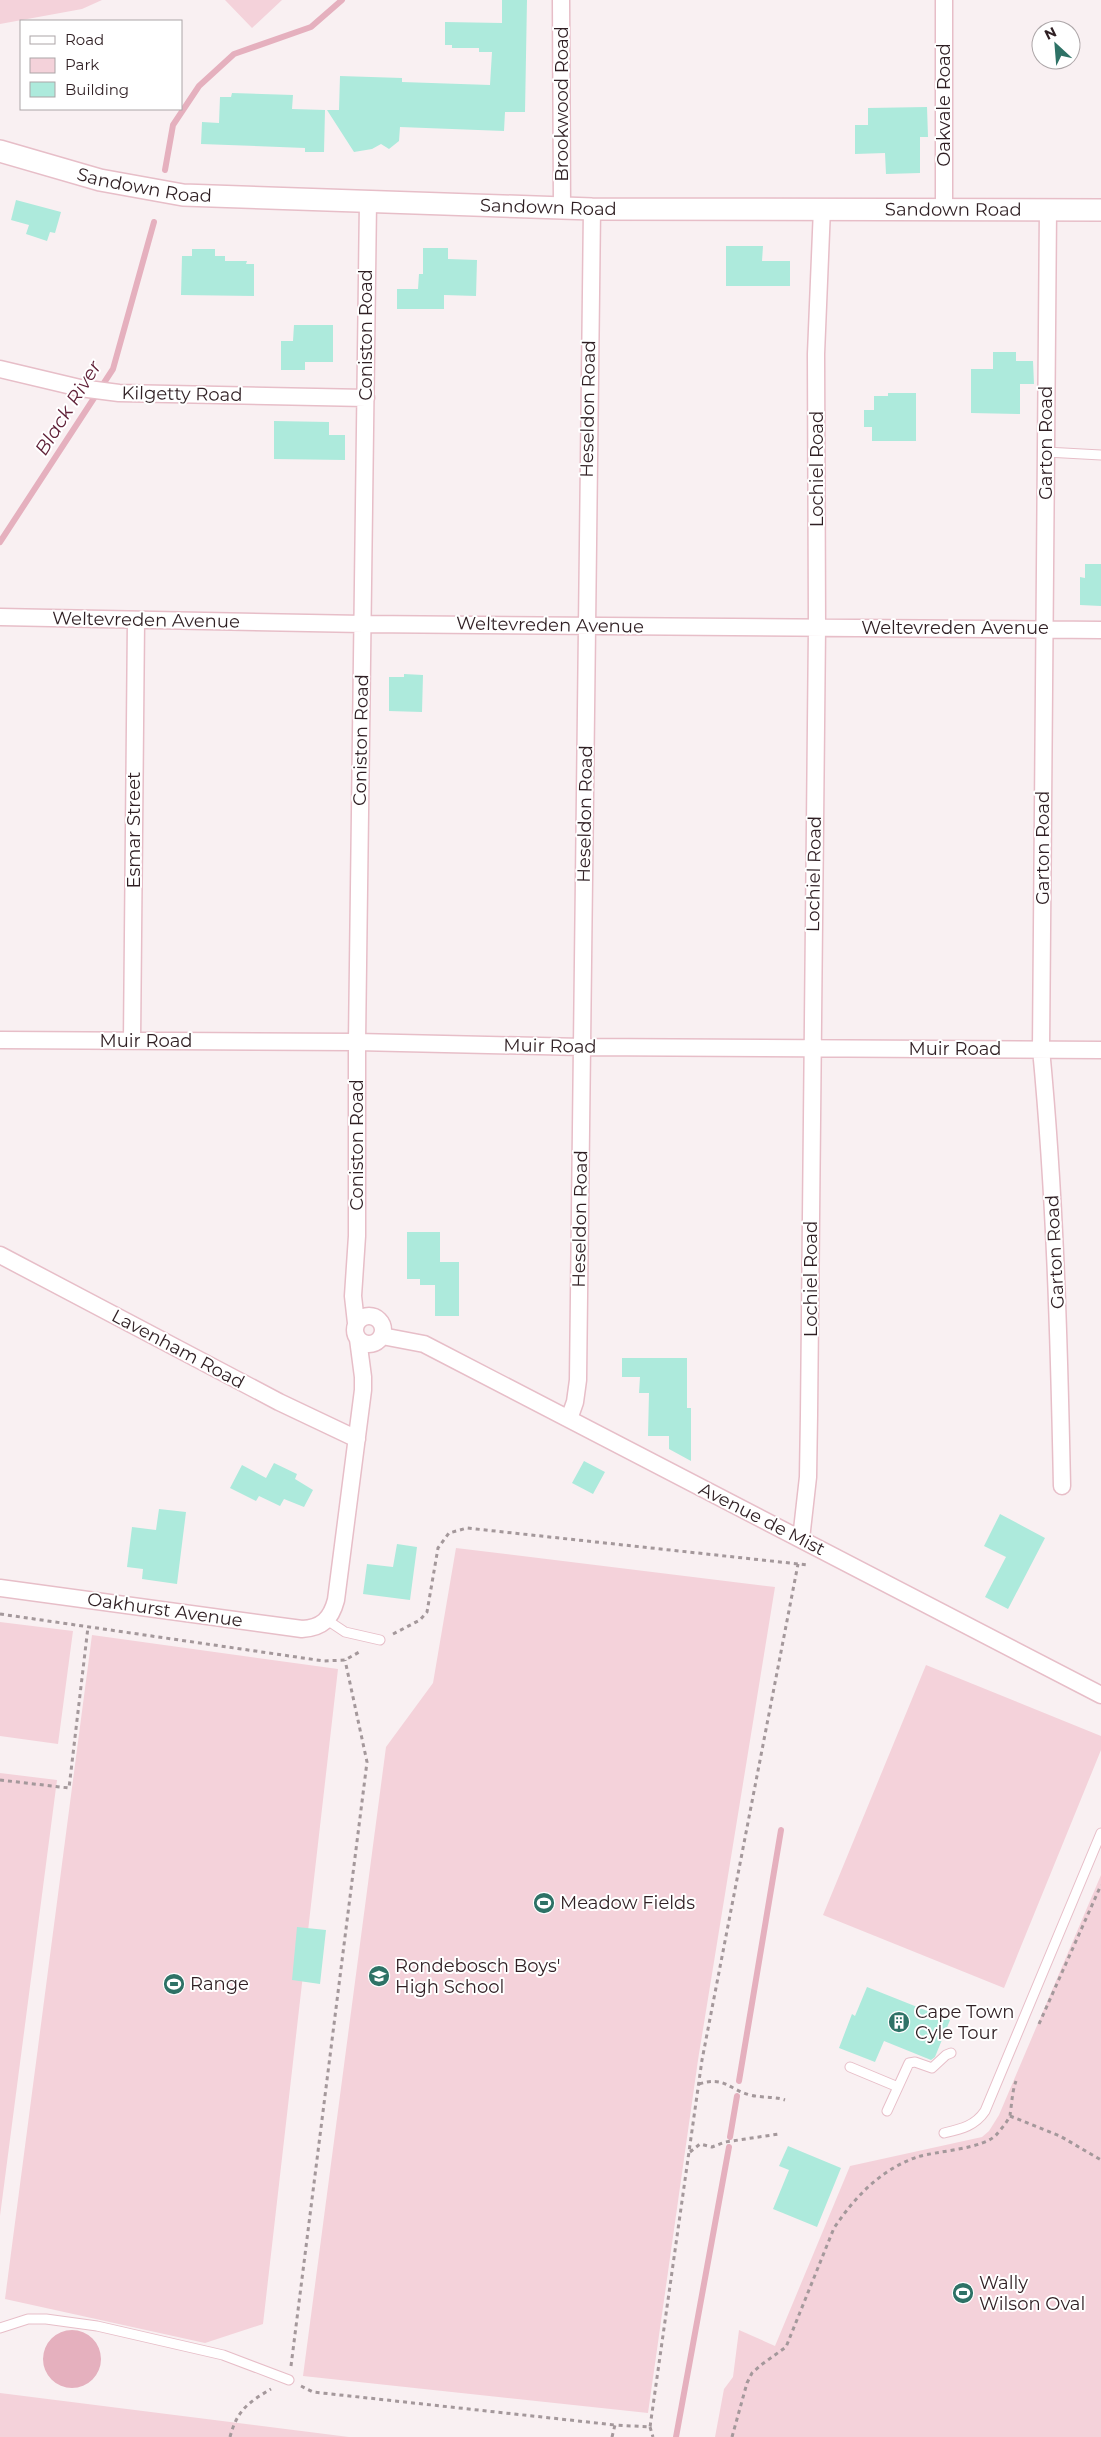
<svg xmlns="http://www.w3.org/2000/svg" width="1101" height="2437" viewBox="0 0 1101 2437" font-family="Montserrat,sans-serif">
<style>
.green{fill:#f4d2da}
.water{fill:#e5b0be}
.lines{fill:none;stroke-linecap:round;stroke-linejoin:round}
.stream{stroke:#e5b0be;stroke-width:6}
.building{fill:#adeadc}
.service-casing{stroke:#e7bec8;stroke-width:11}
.minor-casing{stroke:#e7bec8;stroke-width:19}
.tertiary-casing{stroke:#e7bec8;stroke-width:24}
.path{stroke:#a4989b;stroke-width:3;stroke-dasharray:4 4;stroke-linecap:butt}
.service{stroke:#fff;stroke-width:9}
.minor{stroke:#fff;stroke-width:16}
.tertiary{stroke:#fff;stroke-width:21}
.labels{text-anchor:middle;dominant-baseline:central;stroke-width:4;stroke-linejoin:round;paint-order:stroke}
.street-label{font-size:18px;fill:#2f1f23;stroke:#fff}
.poi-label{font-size:18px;fill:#2f1f23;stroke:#fff;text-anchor:start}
.water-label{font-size:19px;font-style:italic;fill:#612239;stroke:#fff}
</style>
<rect width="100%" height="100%" fill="#f9f0f2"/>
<path class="green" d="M 0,0 L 102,0 L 82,9 L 0,24 Z
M 225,0 L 282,0 L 252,28 Z
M 456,1548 L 775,1587 L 698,2060 L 648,2413 L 303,2376 L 386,1747 L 433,1683 Z
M 0,1622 L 73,1631 L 58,1744 L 0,1736 Z
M 92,1635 L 338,1669 L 263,2324 L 205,2343 L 5,2299 Z
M 926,1665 L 1101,1736 L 1101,1750 L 1004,1988 L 823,1915 Z
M 0,1773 L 57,1780 L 0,2216 Z
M 1101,1875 L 1101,2437 L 715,2437 L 724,2389 L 733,2377 L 739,2330 L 775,2346 L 850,2166 L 982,2137 L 989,2131 L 999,2115 Z
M 0,2393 L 349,2437 L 0,2437 Z"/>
<path class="water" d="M43 2359a29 29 0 1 1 58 0a29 29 0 1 1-58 0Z"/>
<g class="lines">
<path class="stream" d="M 165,170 L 173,125 L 199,86 L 234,54 L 311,27 L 342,0
M 0,542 L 113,369 L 154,222
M 739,2081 L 781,1830
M 730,2137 L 737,2096
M 676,2437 L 729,2147"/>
</g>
<path class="building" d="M 502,0 L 527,0 L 525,112 L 505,112 L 504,131 L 400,127 L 399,141 L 389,149 L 381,144 L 372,149 L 354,152 L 327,110 L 339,110 L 340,76 L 402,78 L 402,82 L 490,85 L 492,52 L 479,52 L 479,48 L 452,48 L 452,45 L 445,45 L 445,22 L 502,23 Z
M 232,93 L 293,95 L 292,109 L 325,110 L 324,152 L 305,152 L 305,148 L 201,144 L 202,122 L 219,123 L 220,97 L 231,97 Z
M 927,107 L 928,137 L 920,137 L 920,173 L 886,174 L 885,153 L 855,154 L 855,125 L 868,125 L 868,108 Z
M 16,200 L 61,212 L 55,233 L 50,232 L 47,241 L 26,234 L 29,225 L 11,220 Z
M 726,246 L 763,246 L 762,261 L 790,261 L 790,286 L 726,286 Z
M 423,248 L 448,248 L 448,259 L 477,260 L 476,296 L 444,295 L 444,309 L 397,309 L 397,289 L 418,289 L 419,274 L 423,274 Z
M 192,249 L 215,249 L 215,256 L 225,256 L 225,261 L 247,261 L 246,264 L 254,264 L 254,296 L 181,295 L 182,256 L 192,256 Z
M 294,325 L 333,325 L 333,362 L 305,362 L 305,370 L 281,370 L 281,341 L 293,341 Z
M 993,352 L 1016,352 L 1016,361 L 1033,361 L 1034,384 L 1020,384 L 1020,414 L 971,413 L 971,369 L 993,369 Z
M 888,393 L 916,393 L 916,441 L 872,441 L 872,427 L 864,427 L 864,410 L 874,410 L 874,396 L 888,396 Z
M 274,421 L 329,422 L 329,435 L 345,435 L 345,460 L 274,459 Z
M 1085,564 L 1101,564 L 1101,606 L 1080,605 L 1080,577 L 1085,578 Z
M 404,674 L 423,675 L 422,712 L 389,711 L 389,677 L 404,677 Z
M 407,1232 L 440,1232 L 440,1262 L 459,1262 L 459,1316 L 435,1316 L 435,1285 L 420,1285 L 420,1279 L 407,1279 Z
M 622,1358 L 687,1358 L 687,1408 L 691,1408 L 691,1461 L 669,1449 L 669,1436 L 648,1436 L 649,1393 L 639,1393 L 640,1377 L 622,1377 Z
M 584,1461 L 605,1472 L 593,1494 L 572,1483 Z
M 274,1463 L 297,1474 L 295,1479 L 313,1490 L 304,1507 L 284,1499 L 280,1506 L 259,1496 L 256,1501 L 230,1488 L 242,1465 L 266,1478 Z
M 159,1509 L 186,1512 L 177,1584 L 142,1579 L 143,1569 L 127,1567 L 132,1527 L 156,1530 Z
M 1000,1514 L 1045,1538 L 1008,1609 L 985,1597 L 1006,1557 L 984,1546 Z
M 397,1544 L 417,1547 L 410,1600 L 363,1594 L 367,1564 L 393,1567 Z
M 297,1927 L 326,1930 L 320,1984 L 292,1980 Z
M 867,1987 L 950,2020 L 935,2057 L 931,2060 L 884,2041 L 875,2062 L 839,2048 L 852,2014 L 855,2016 Z
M 788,2146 L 841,2168 L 817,2227 L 773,2209 L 789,2170 L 779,2166 Z"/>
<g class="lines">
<g class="service-casing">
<path id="service" d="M 1046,452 L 1101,455
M 327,1620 L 345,1632 L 380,1640
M 850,2067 L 898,2087
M 887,2111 L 909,2063 L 915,2062 L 932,2068 L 946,2055 L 951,2053
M 944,2133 C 961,2129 975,2126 985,2111 L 1101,1833
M 0,2328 L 28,2319 L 46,2319 L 97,2326 L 223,2355 L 289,2380"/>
</g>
<g class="minor-casing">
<path id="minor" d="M 561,0 L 562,207
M 1048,209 L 1041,1049 C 1055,1194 1059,1340 1062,1486
M 944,210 L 944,0
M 0,369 L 80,388 L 119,393 L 366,398
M 0,617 L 363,624 L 1101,630
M 0,1040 L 357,1042 L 582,1047 L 1101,1050
M 132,1041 L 136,620
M 0,1255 L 279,1402 L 357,1439
M355 1330a14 14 0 1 1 28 0a14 14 0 1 1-28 0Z
M 356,1323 L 353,1296 L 357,1236 L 357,1042 L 368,201
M 382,1336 L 424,1344 L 1101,1695
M 569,1419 L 575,1402 L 578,1380 L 592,209
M 801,1539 L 808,1477 L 809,1415 L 817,627 L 816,354 L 822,208
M 0,1588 L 302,1629 C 322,1628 331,1619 336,1600 L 363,1390 L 363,1377 L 358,1339"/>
</g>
<g class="tertiary-casing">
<g id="tertiary">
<path id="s1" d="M 0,151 L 100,180 L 183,195 L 592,209 L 1101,210"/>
</g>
</g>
<path class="path" d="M 0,1614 L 324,1661 L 345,1660 L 361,1651
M 393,1634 L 420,1620 L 427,1612 L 438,1548 L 449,1533 L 467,1528 L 808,1565
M 0,1780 L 69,1788 L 88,1627
M 1039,2024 L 1101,1885
M 699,2084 C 725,2076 728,2089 750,2095 C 762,2098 773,2096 785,2100
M 1010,2116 L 1060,2136 L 1101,2160
M 690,2152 L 700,2144 L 712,2147 L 725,2142 L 779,2134
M 291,2366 L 367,1762 L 345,1660
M 301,2386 L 313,2392 L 615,2425
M 650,2427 L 653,2437
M 230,2437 C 237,2410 249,2402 271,2389
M 612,2437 L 615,2425 L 650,2427 L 702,2060 L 798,1564
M 732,2437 L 747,2383 L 752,2373 L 761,2365 L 786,2347 L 834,2228 C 855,2197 880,2170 917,2157 C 936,2151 985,2149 997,2134 C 1001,2129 1009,2120 1010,2115 C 1012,2103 1012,2092 1016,2081"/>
<use href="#service" class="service"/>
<use href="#minor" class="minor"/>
<use href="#tertiary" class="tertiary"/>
</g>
<defs>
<g id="stadium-disc" transform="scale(1.125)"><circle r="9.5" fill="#2e7266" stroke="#fff"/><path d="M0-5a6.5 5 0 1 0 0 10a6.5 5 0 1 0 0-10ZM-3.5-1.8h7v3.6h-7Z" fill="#fff"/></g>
<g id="school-disc" transform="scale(1.125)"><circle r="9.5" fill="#2e7266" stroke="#fff"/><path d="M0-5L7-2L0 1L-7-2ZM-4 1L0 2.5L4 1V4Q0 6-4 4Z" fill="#fff"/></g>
<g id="building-disc" transform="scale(1.125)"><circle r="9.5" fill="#2e7266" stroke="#fff"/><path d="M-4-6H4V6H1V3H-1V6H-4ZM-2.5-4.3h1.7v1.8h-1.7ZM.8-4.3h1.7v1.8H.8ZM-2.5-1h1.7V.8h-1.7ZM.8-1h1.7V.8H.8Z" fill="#fff"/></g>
</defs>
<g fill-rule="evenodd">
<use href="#stadium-disc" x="544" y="1903"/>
<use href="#school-disc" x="379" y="1976"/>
<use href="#stadium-disc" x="174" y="1984"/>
<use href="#building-disc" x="899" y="2022"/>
<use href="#stadium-disc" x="963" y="2293"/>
</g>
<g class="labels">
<g class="street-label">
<text transform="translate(562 104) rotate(-90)">Brookwood Road</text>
<text transform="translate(944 105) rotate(-90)">Oakvale Road</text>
<text stroke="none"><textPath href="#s1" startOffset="149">Sandown Road</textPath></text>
<text stroke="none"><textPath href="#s1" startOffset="554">Sandown Road</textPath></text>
<text stroke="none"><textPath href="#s1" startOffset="959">Sandown Road</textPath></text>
<text transform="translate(366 335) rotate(-90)">Coniston Road</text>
<text transform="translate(182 394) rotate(1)">Kilgetty Road</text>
<text transform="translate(588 409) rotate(-89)">Heseldon Road</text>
<text transform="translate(1046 443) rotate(-90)">Garton Road</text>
<text transform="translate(817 469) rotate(-90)">Lochiel Road</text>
<text transform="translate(146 620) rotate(1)">Weltevreden Avenue</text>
<text transform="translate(550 625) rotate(1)">Weltevreden Avenue</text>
<text x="955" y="628">Weltevreden Avenue</text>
<text transform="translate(361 740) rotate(-89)">Coniston Road</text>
<text transform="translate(585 814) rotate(-89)">Heseldon Road</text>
<text transform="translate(134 830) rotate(-90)">Esmar Street</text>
<text transform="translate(1043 848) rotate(-90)">Garton Road</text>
<text transform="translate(814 874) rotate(-89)">Lochiel Road</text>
<text x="146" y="1041">Muir Road</text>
<text transform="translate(550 1046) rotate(1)">Muir Road</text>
<text x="955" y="1049">Muir Road</text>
<text transform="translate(357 1145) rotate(-90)">Coniston Road</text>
<text transform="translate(580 1219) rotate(-89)">Heseldon Road</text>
<text transform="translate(1055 1252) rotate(-93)">Garton Road</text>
<text transform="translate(811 1279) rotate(-90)">Lochiel Road</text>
<text transform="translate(178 1349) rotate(28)">Lavenham Road</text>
<text transform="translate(762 1519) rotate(27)">Avenue de Mist</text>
<text transform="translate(165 1610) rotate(8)">Oakhurst Avenue</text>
</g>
<g class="poi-label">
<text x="560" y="1903">Meadow Fields</text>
<text x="395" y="1966">Rondebosch Boys'<tspan x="395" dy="21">High School</tspan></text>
<text x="190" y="1984">Range</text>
<text x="915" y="2012">Cape Town<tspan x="915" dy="21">Cyle Tour</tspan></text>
<text x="979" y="2283">Wally<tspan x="979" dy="21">Wilson Oval</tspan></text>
</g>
<g class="water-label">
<text transform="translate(68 408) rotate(-58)">Black River</text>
</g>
</g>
<rect x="20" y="20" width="162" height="90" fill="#ffffff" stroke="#aca5a7"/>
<rect x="30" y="36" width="25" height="8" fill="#ffffff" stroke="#aca5a7"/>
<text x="65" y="45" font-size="15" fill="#2f1f23">Road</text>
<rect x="30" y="58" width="25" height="15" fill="#f4d2da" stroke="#aca5a7"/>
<text x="65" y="70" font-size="15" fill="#2f1f23">Park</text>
<rect x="30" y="82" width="25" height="15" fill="#adeadc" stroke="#aca5a7"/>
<text x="65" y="95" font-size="15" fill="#2f1f23">Building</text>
<g transform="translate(1056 45) rotate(334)"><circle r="24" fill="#ffffff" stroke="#aca5a7"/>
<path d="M0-4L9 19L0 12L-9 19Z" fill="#2e7266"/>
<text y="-8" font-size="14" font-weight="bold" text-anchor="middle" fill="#2f1f23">N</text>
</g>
</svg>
